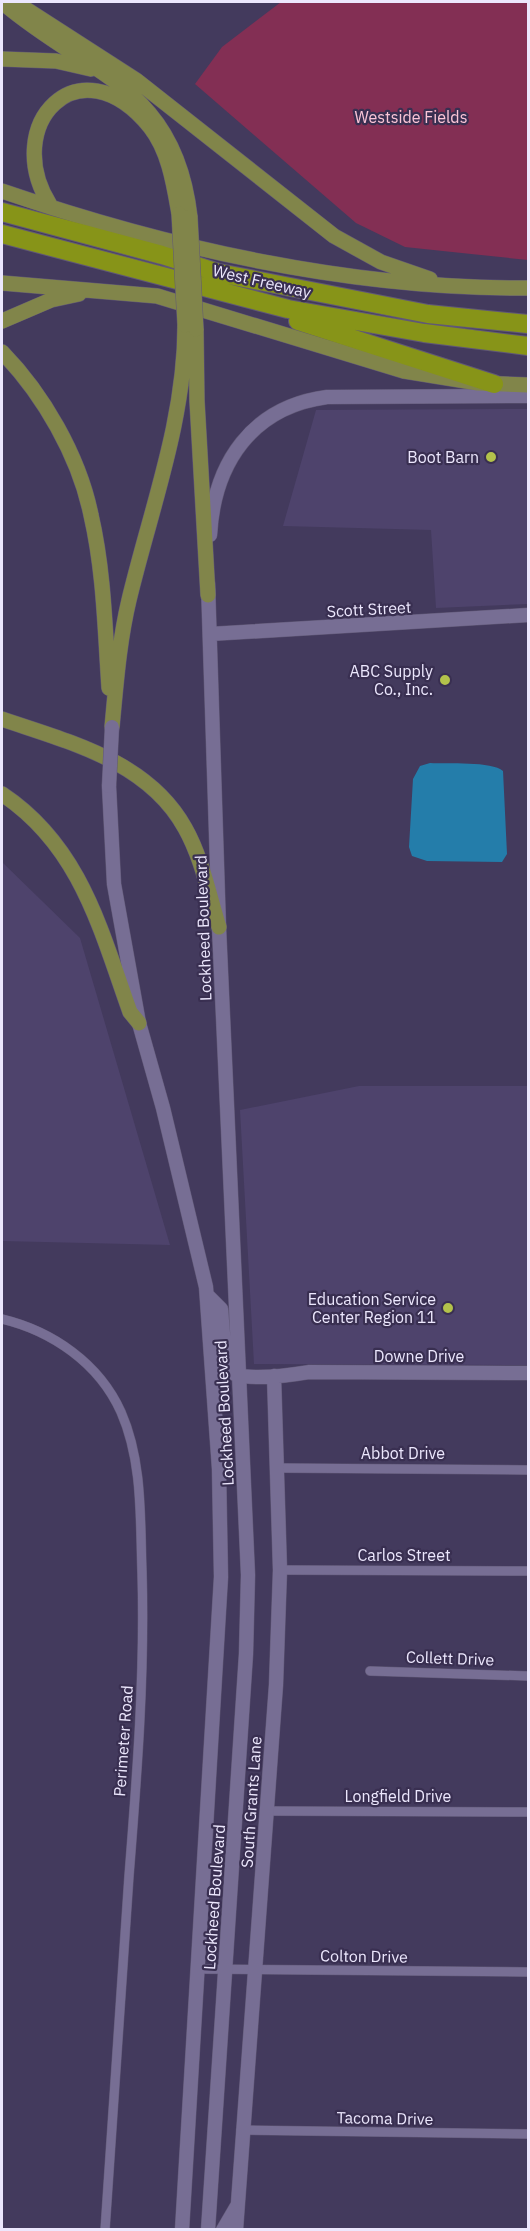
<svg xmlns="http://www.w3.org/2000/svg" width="530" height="2231" viewBox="0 0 530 2231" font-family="'IBM Plex Sans',sans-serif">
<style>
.built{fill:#4e436c}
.green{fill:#832f54}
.water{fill:#247daa}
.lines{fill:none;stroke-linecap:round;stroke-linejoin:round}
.street-casing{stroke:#605876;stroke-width:10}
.secondary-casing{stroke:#605876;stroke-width:15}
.primary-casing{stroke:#605876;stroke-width:16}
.highway-casing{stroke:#605876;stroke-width:20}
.street{stroke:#776e94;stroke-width:9}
.secondary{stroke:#776e94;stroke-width:14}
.primary{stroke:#81854a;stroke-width:15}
.highway{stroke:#879418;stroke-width:18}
.secondary-bridge-casing{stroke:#605876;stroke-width:15;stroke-linecap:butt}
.primary-bridge-casing{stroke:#605876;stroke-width:16;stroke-linecap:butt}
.secondary-bridge{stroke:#776e94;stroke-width:14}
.primary-bridge{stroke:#81854a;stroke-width:15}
.poi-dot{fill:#b3c24b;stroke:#392f51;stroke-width:2}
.labels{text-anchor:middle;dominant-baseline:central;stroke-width:4.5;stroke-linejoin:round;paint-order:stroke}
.park-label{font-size:16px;fill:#fbc5d7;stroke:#392f51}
.street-label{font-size:16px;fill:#ece7fd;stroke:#392f51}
.poi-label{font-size:16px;fill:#ece7fd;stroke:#392f51;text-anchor:end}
</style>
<rect width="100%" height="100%" fill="#433a5d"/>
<path class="built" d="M 528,409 L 528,604 L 436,608 L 431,530 L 283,526 L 316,410 Z
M 2,862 L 80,938 L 170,1245 L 2,1241 Z
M 359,1086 L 528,1086 L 528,1365 L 254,1364 L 240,1110 Z"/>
<path class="green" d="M 281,2 L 528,2 L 528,260 L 405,247 L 356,223 L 195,84 L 222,47 Z"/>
<path class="water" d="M 430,763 C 447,764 492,761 503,771 L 507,854 L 502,862 L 427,861 L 412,856 L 409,847 L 413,779 L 420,766 Z"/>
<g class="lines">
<g class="street-casing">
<path id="street" d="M 2,1319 C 52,1331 99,1363 121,1412 C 143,1462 140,1519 142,1572 C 145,1674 137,1775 129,1876 C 121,1994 113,2112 105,2230
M 278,1468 L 528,1470
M 280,1570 L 528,1571
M 370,1671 L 528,1676
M 267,1811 L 528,1812
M 199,1969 L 528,1972
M 241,2130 L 528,2134"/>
</g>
<g class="secondary-casing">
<path id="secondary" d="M 210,535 C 214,463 252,407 327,397 L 528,396
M 210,634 L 528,615
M 109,786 L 114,884 L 139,1023 L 163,1108 L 206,1287 L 219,1469 L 221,1577 L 182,2230
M 207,1295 L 221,1309 L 226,1369 C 240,1383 290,1375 309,1372 L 528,1373
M 208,2230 L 246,1654 L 248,1575 L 219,927 L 208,584
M 223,2230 L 237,2206
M 236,2230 L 276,1685 L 280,1570 L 274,1376"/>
</g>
<g class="primary-casing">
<path id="primary" d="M 2,2 C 88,76 175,84 190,217
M 15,2 L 136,80 L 334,236 L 381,262 L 430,279
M 2,59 L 56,61 L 91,69
M 2,191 C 171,249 349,289 528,288
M 50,205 C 0,125 79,40 150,127 C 169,151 174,185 179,214
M 2,283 L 157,296 L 404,371 L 478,383 L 528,385
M 2,321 L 51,300 L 79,294
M 196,329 L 197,401 L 208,595
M 2,352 C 43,394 79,456 91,515 C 104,571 105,630 109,688
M 2,719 C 69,742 148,761 185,828 C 202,858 209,895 219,927
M 112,727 C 116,685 119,642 129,600 C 151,508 185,421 185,325
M 2,794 C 80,846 100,928 130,1012 L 139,1023"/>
</g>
<g class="highway-casing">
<path id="highway" d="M 2,212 L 162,255 L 219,273 L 428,314 L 528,324
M 2,234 L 288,309 L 424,333 L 528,346
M 298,321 L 494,384"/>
</g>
<use href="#street" class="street"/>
<use href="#secondary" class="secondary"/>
<use href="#primary" class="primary"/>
<use href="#highway" class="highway"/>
<g class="secondary-bridge-casing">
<path id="secondary-bridge" d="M 109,786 L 112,727"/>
</g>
<g class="primary-bridge-casing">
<path id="primary-bridge" d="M 179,214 L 185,325
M 190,217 L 196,329"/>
</g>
<use href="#secondary-bridge" class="secondary-bridge"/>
<use href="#primary-bridge" class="primary-bridge"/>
</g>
<g class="poi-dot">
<circle cx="491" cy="457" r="6"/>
<circle cx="445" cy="680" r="6"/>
<circle cx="448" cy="1308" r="6"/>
</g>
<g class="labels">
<g class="park-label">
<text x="411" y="117">Westside Fields</text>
</g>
<g class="street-label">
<text transform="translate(262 281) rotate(13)">West Freeway</text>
<text transform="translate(369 609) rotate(-3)">Scott Street</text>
<text transform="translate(203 928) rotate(-92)">Lockheed Boulevard</text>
<text x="419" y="1356">Downe Drive</text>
<text transform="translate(224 1413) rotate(-93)">Lockheed Boulevard</text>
<text x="403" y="1453">Abbot Drive</text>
<text x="404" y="1555">Carlos Street</text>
<text transform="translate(450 1658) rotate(2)">Collett Drive</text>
<text transform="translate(123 1741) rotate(-86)">Perimeter Road</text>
<text x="398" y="1796">Longfield Drive</text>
<text transform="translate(251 1802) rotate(-86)">South Grants Lane</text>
<text transform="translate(214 1897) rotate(-86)">Lockheed Boulevard</text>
<text transform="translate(364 1956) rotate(1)">Colton Drive</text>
<text transform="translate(385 2118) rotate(1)">Tacoma Drive</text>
</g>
<g class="poi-label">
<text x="479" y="457">Boot Barn</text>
<text x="433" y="671">ABC Supply<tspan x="433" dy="18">Co., Inc.</tspan></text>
<text x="436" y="1299">Education Service<tspan x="436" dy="18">Center Region 11</tspan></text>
</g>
</g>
<rect width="530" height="2231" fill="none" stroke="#ece7fd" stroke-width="6"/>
</svg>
